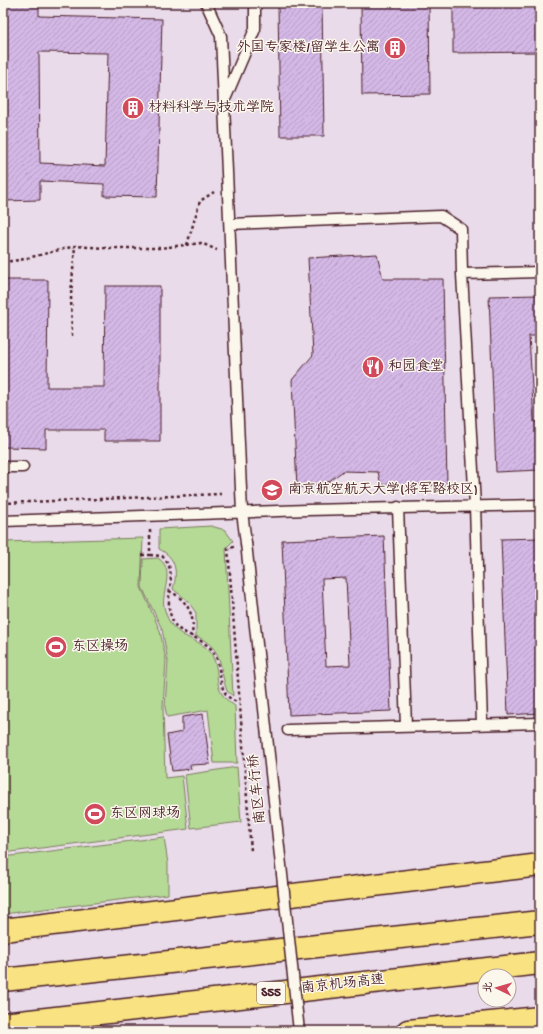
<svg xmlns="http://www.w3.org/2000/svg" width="543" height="1034" viewBox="0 0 543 1034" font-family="'Gochi Hand','LXGW WenKai TC',sans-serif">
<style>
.built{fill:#e9dbe9;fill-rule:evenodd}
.green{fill:#b4da96;stroke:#7f7c60}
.building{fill:url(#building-hatch);stroke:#4a1f2b;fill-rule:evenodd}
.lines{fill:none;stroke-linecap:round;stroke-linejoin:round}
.service-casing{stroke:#4a1f2b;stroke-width:13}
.motorway-casing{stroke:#4a1f2b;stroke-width:25}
.path{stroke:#4a1f2b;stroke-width:2.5;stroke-dasharray:3 3;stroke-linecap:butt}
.service{stroke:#fbf7ec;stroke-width:10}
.motorway{stroke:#f8e281;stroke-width:22}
.service-bridge-casing{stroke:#4a1f2b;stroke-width:13;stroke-linecap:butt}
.service-bridge{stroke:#fbf7ec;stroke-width:10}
.labels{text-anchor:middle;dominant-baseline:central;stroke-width:3;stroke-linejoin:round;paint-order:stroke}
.shield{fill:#fbf7ec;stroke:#7f6065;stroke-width:1}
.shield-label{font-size:13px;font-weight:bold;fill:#4a1f2b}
.poi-label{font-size:14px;fill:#4a1f2b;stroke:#fbf7ec;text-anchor:start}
.street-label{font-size:14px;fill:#4a1f2b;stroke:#fbf7ec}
</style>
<defs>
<pattern id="building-hatch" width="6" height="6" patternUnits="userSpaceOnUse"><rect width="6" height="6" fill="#d3b7e5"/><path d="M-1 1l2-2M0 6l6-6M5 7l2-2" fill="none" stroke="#b79dc5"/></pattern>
</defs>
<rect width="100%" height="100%" fill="#f3eaeb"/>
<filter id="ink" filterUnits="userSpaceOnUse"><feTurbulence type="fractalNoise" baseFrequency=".025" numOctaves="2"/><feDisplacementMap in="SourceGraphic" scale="8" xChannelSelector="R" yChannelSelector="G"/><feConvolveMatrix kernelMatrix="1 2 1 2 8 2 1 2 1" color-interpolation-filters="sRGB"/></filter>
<g filter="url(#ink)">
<path class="built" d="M 3,3 L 540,3 L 540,1031 L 3,1031 ZM 485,976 L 509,976 L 509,1000 L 485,1000 Z"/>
<path class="green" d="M 211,526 L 225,530 L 233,541 L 226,548 L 233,696 L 227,691 C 218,666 225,649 196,636 L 196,613 L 188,601 L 173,589 C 178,572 176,557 159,549 L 159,529 Z
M 143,538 L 141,587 L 160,631 L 166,660 L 163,706 L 165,778 L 182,776 L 188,829 L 3,853 L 3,542 Z
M 158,558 C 176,570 161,591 164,607 C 172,643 201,635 212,655 C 223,677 209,689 235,706 L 237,763 L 214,763 L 208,710 L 167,717 L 165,707 L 168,661 L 162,629 L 142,587 L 143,559 Z
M 237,767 L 241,822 L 191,828 L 185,775 Z
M 164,837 L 168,864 L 168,894 L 3,914 L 3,857 Z"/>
<path class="building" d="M 3,3 L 39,3 L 39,16 L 162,19 L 157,197 L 104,196 L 104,184 L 40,181 L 40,200 L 3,201 ZM 39,52 L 108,53 L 105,166 L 40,163 Z
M 278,3 L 322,3 L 324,136 L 280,136 Z
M 361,3 L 429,3 L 430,94 L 362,95 Z
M 453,3 L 540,3 L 540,52 L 453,53 Z
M 377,254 L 383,279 L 443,279 L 447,485 L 381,485 L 378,472 L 343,471 L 328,482 L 297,488 L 292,380 L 313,355 L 308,258 Z
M 3,280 L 48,280 L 47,387 L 104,387 L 105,286 L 160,286 L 160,441 L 104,441 L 104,430 L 46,430 L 46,448 L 3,447 Z
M 540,295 L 540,336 L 529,336 L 534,422 L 540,422 L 540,470 L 496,472 L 489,296 Z
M 384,536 L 391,711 L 289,715 L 282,540 ZM 346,578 L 350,665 L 326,666 L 322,579 Z
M 540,538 L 540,713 L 508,715 L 501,539 Z
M 203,714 L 210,764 L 190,765 L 191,769 L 172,771 L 167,735 L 182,732 L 182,717 Z"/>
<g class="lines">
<g class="service-casing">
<path id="service" d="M 206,3 L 221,36 L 242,512 L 246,543
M 226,97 L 255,29 L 255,3
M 230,224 L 441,216 L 461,229 L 462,274
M 3,467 L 23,467
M 398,507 L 406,726
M 3,521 L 307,510 L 540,505
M 482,724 L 475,506 L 462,274 L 540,272
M 288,730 L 540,723"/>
</g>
<g class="motorway-casing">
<path id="motorway" d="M 3,930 L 540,865
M 3,980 L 540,922
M 3,1024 L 540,963
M 408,1031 L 540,1018"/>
</g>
<path class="path" d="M 187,245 L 200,201 L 214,192
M 3,262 L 20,260 L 75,246 L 104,248 L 160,248 L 201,243 L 217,250
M 72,336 L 71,295 L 75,246
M 3,503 L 221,494
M 234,547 L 228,548 L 251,851
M 142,555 L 150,555 L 150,528
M 150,555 L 162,556 C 183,576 157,600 177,628 C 188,635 205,641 212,650 C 226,668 212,695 240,703
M 169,591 C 187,599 197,617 191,637"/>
<use href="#service" class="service"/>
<use href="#motorway" class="motorway"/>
<g class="service-bridge-casing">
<path id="service-bridge" d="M 246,543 L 299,1031"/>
</g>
<use href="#service-bridge" class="service-bridge"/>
</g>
</g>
<defs>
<g id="building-disc" transform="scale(1.15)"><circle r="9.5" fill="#d1495b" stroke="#fbf7ec"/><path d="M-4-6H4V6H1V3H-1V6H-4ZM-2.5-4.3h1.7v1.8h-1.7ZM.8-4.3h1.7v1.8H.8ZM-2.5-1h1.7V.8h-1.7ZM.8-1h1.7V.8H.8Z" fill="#fff"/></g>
<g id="restaurant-disc" transform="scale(1.15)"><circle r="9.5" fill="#d1495b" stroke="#fbf7ec"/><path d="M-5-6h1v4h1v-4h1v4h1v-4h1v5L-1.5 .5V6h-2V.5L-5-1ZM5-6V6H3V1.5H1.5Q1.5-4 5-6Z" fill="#fff"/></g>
<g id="university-disc" transform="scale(1.15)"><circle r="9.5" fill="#d1495b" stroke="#fbf7ec"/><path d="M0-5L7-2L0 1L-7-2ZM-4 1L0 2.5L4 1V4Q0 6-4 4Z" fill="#fff"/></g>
<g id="stadium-disc" transform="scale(1.15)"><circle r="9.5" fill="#d1495b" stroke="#fbf7ec"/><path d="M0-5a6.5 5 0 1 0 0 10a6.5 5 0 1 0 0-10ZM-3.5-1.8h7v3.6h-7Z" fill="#fff"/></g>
</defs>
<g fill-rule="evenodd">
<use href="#building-disc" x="395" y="48"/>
<use href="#building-disc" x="133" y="108"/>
<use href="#restaurant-disc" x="373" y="367"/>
<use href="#university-disc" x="272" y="490"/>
<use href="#stadium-disc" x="56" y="647"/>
<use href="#stadium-disc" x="95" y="814"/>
</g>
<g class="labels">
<rect class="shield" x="257" y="982" width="28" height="22" rx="3"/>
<g class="shield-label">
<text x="271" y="993">S55</text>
</g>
<g class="poi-label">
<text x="380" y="48" text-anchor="end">外国专家楼/留学生公寓</text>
<text x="148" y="108">材料科学与技术学院</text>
<text x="388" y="367">和园食堂</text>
<text x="288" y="490">南京航空航天大学(将军路校区)</text>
<text x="72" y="647">东区操场</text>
<text x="110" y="814">东区网球场</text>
</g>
<g class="street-label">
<text transform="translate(258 789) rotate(-96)">南区车行桥</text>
<text transform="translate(343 985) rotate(-6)">南京机场高速</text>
</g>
</g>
<rect width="543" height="1034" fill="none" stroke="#fbf7ec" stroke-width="16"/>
<rect x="8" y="8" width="527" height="1018" fill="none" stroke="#4a1f2b" stroke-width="1.5" filter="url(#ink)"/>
<g transform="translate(497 988) rotate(275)"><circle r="19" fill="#fbf7ec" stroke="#b4a19f"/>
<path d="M0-3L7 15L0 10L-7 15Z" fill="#d1495b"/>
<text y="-6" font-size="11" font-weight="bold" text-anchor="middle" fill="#4a1f2b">北</text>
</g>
</svg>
